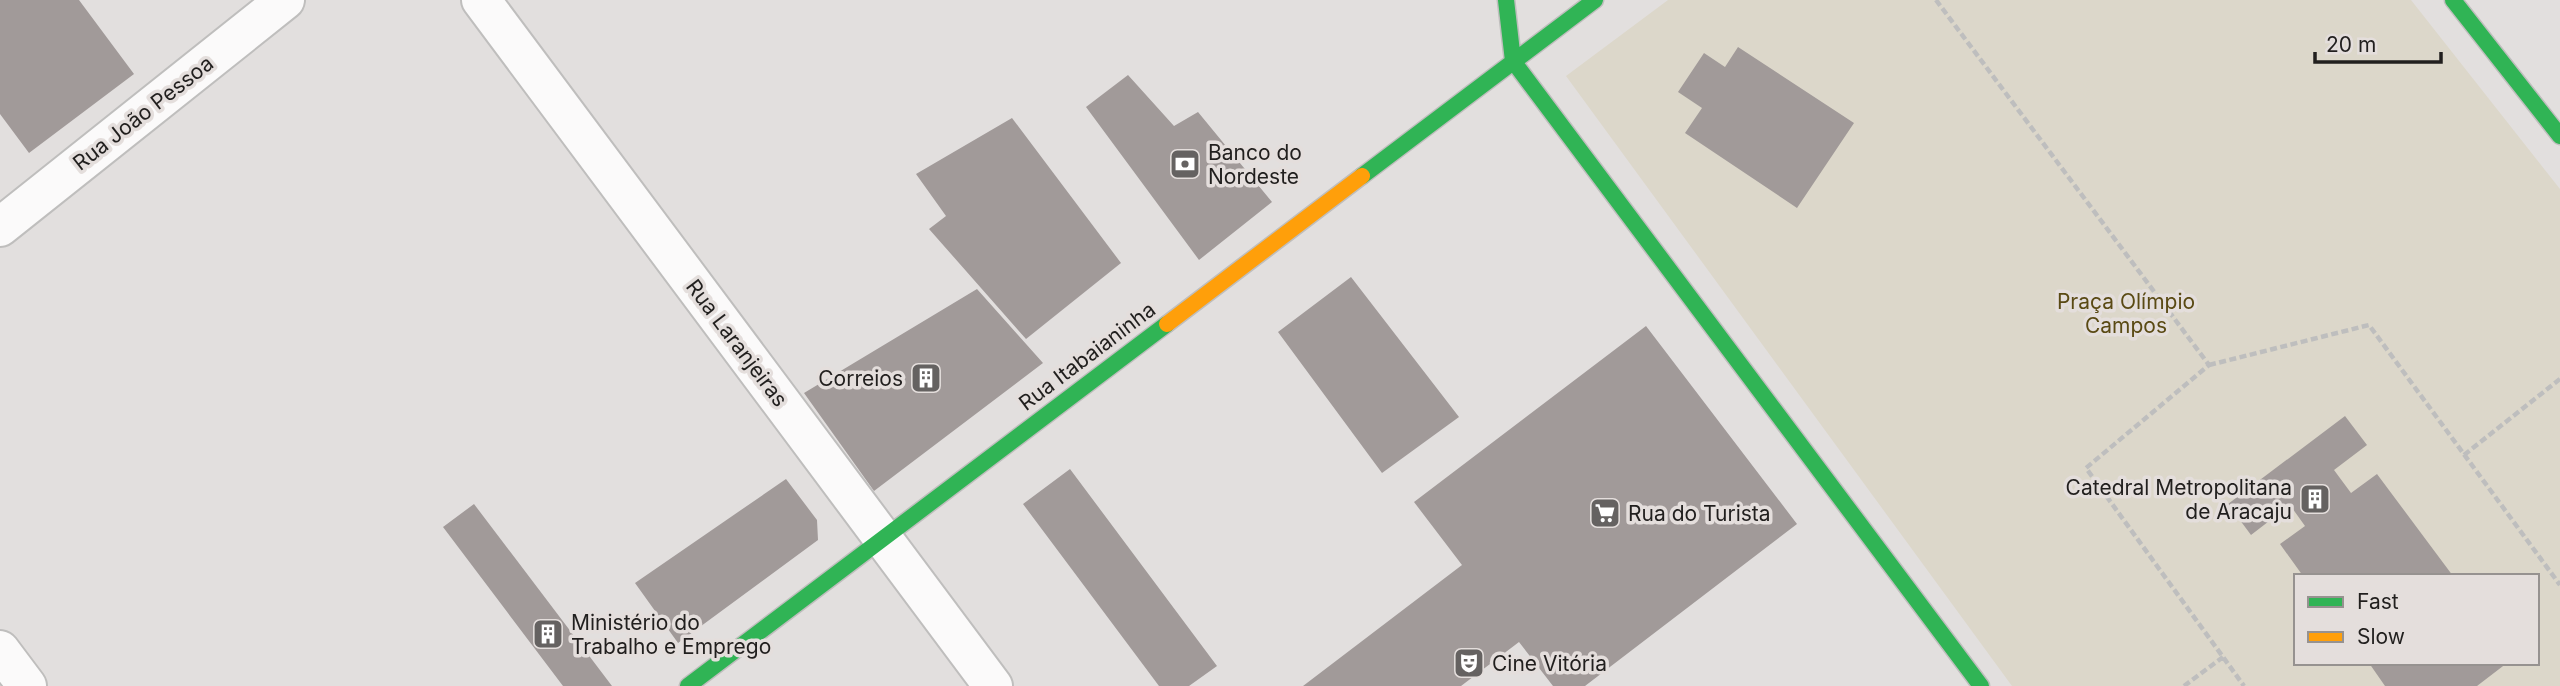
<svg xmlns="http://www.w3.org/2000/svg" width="2560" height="686" viewBox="0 0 2560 686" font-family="Inter,sans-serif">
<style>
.green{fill:#dcd7ca;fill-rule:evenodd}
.building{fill:#a19a99}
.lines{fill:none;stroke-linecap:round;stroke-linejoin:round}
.street-casing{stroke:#bfbebd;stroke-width:42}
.fast-casing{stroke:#bfbebd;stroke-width:19}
.slow-casing{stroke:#bfbebd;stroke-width:19}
.path{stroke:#bebebe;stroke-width:4.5;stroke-dasharray:7 3.5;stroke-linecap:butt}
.street{stroke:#fbfafa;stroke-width:38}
.fast{stroke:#30b455;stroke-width:16}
.slow{stroke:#ff9f0a;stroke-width:16}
.labels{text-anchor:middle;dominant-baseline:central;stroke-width:7;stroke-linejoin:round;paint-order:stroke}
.street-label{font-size:21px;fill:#211f1e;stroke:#e4dedc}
.poi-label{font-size:21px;fill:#211f1e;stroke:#e4dedc;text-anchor:start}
.park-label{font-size:21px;fill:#5a4a14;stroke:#e4dedc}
</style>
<rect width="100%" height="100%" fill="#e2dfde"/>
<path class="green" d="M 1668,0 L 2411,0 L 2560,189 L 2560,686 L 2012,686 L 1566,76 ZM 2296,576 L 2537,576 L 2537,663 L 2296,663 Z"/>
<path class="building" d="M 0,0 L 79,0 L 134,74 L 29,153 L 0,114 Z
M 1738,47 L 1854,123 L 1797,208 L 1685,133 L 1702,108 L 1678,92 L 1704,53 L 1725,67 Z
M 1128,75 L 1174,126 L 1198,112 L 1272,202 L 1199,260 L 1086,107 Z
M 1012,118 L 1121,263 L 1026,339 L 929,229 L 946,216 L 916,174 Z
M 1351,277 L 1459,417 L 1382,473 L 1278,332 Z
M 977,289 L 1043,363 L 874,491 L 804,393 Z
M 1646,326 L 1797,524 L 1585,686 L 1553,686 L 1519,642 L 1461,686 L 1303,686 L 1462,565 L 1414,502 Z
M 2345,416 L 2367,445 L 2334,470 L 2351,493 L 2377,474 L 2453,576 L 2303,576 L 2280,544 L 2305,526 L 2290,505 L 2251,535 L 2228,504 Z
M 1070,469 L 1217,666 L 1189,686 L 1159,686 L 1023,504 Z
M 786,479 L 817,520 L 818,540 L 678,643 L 635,583 Z
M 474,504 L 612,686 L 563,686 L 443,527 Z
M 2369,663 L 2507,663 L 2477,686 L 2385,686 Z"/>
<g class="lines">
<g class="street-casing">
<path id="street" d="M 481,0 L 993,686
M 0,227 L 285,0
M 0,650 L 27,686"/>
</g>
<g class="fast-casing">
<path id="fast" d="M 1506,0 L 1513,61
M 2453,0 L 2560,136
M 1513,61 L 1981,686
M 1362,176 L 1595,0
M 688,686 L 1167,324"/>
</g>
<g class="slow-casing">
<path id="slow" d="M 1167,324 L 1362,176"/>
</g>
<path class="path" d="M 1936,0 L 2209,365 L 2086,468 L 2244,686
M 2209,365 L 2369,325 L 2560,585
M 2464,455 L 2560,379
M 2184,686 L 2223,657"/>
<use href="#street" class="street"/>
<use href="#fast" class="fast"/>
<use href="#slow" class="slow"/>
</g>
<defs>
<g id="bank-square" transform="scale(1.575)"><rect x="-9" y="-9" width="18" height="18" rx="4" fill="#656261" stroke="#e4dedc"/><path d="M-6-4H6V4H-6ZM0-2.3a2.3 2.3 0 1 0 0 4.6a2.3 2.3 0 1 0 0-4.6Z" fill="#fff"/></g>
<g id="building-square" transform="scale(1.575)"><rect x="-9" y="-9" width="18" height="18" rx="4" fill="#656261" stroke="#e4dedc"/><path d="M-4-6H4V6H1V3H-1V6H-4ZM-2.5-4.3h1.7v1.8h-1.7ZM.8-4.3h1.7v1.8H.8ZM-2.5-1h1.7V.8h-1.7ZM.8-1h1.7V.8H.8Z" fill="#fff"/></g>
<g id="supermarket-square" transform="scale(1.575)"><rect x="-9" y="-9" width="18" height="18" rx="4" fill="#656261" stroke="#e4dedc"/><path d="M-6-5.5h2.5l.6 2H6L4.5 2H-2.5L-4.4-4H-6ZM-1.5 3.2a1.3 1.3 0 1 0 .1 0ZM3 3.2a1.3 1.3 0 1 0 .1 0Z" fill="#fff"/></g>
<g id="theatre-square" transform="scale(1.575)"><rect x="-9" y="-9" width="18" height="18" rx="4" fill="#656261" stroke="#e4dedc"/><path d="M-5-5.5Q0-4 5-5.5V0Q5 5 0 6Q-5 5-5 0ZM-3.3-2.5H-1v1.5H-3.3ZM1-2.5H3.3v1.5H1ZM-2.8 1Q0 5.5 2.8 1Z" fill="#fff"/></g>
</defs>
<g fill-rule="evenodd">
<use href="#bank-square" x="1185" y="164"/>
<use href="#building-square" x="926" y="378"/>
<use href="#building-square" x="2315" y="499"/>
<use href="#supermarket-square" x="1605" y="513"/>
<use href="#building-square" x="548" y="634"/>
<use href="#theatre-square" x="1469" y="663"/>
</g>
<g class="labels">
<g class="street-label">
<text transform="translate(143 113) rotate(-38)">Rua João Pessoa</text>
<text transform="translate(737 343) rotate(53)">Rua Laranjeiras</text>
<text transform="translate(1087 356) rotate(-37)">Rua Itabaianinha</text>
</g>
<g class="poi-label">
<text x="1208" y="152">Banco do<tspan x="1208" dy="24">Nordeste</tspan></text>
<text x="903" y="378" text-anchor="end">Correios</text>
<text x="2292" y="487" text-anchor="end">Catedral Metropolitana<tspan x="2292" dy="24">de Aracaju</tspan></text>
<text x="1628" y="513">Rua do Turista</text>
<text x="571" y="622">Ministério do<tspan x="571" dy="24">Trabalho e Emprego</tspan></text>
<text x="1492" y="663">Cine Vitória</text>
</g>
<g class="park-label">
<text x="2126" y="301">Praça Olímpio<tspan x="2126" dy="24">Campos</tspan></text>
</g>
</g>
<rect x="2294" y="574" width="245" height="91" fill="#e4dedc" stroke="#969290" stroke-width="2"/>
<rect x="2308" y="597" width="35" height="10" fill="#30b455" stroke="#969290" stroke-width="2"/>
<text x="2357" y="609" font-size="21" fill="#211f1e">Fast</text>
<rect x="2308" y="632" width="35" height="10" fill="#ff9f0a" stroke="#969290" stroke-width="2"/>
<text x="2357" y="644" font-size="21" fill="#211f1e">Slow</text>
<path d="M2315 52v10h126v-10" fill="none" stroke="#211f1e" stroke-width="3.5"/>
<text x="2326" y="52" font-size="21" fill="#211f1e" stroke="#e4dedc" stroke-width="5" paint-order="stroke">20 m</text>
</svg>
